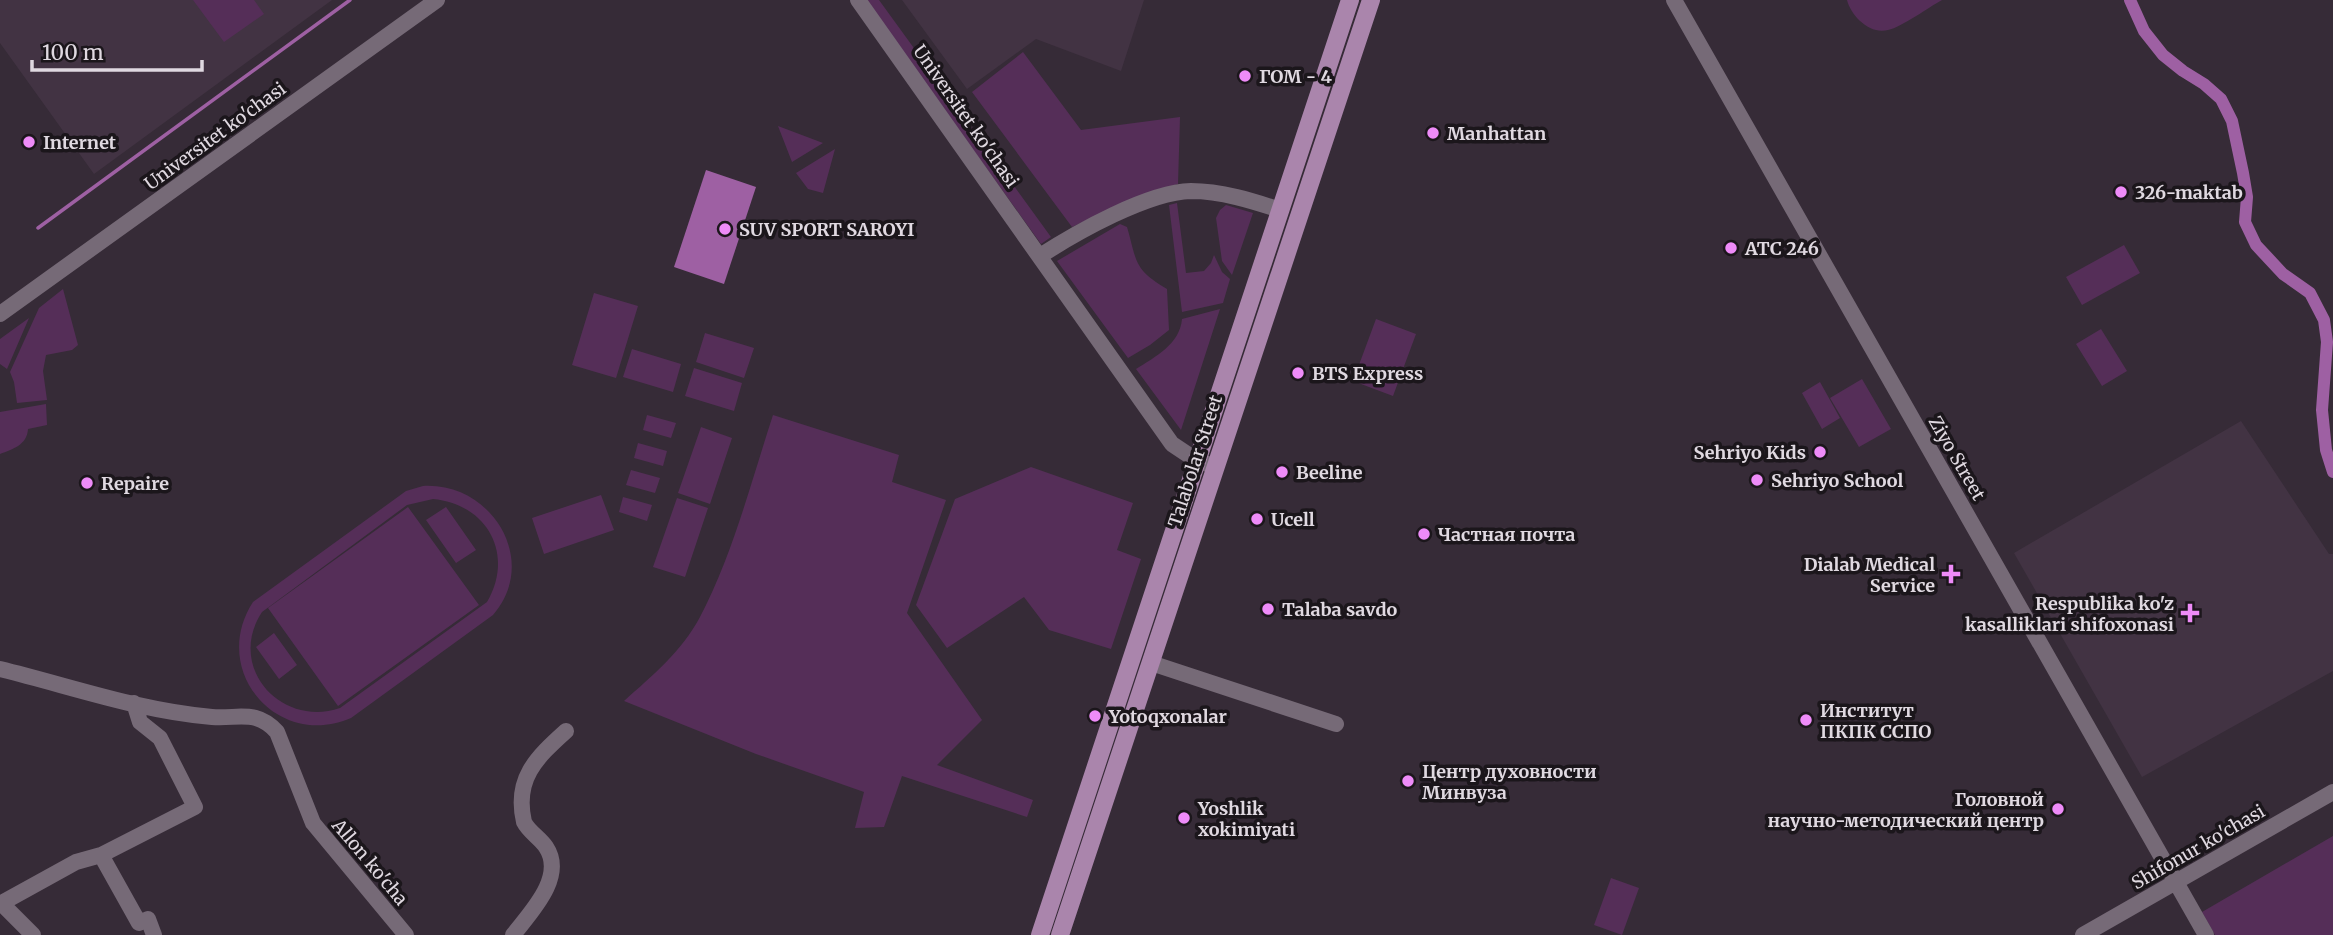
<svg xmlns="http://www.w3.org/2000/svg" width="2333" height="935" viewBox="0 0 2333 935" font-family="Merriweather,serif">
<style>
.built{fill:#423343}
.green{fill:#552e58;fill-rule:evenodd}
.water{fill:#9e60a3}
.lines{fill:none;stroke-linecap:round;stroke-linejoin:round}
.stream{stroke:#9e60a3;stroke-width:3.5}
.canal{stroke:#9e60a3;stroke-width:12}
.minor{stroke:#766a77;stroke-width:16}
.major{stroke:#aa85ac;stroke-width:18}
.poi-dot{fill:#ee8bf8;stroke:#1b161b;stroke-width:2.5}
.labels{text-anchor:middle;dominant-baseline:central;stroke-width:7;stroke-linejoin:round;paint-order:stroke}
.poi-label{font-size:18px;font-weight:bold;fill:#e0d9e1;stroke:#1b161b;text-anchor:start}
.street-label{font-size:18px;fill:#e0d9e1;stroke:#1b161b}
</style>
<rect width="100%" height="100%" fill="#362b37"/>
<path class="built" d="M 0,0 L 332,0 L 94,174 L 0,43 Z
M 902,0 L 1144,0 L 1121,71 L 1036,39 L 967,89 Z
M 2241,421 L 2329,554 L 2333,554 L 2333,671 L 2142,777 L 2014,553 Z"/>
<path class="green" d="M 193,0 L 254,0 L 264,14 L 224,42 Z
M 865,0 L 879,0 L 1051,237 L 1041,244 Z
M 1847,0 L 1942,0 C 1929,7 1902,27 1888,30 C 1870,35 1851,16 1847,0 Z
M 1023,52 L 1081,130 L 1180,117 L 1178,184 L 1139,196 L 1072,227 L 972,92 Z
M 778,126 L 823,143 L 792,162 Z
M 835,149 L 823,193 L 808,189 L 796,173 Z
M 1177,203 L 1186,273 L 1204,271 L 1211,263 L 1214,255 L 1222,272 L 1230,279 L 1223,303 L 1182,312 L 1169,205 Z
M 1226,205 L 1253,213 L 1232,275 L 1222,261 L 1216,218 L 1220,210 Z
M 1120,224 L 1127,227 C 1137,261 1133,269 1167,289 L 1169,330 L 1150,345 L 1128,358 L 1057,261 Z
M 2124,245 L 2140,273 L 2082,305 L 2066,277 Z
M 63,289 L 78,345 L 72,350 L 46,355 L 43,371 L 47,400 L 17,403 L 14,382 L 10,372 L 39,308 Z
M 594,293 L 638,306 L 616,378 L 572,365 Z
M 1220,309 L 1181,430 L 1136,369 C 1155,357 1180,344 1182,319 Z
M 29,318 L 7,369 L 0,364 L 0,339 Z
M 1376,319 L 1416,334 L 1393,396 L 1353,381 Z
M 2101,329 L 2127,371 L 2102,386 L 2076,344 Z
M 705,333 L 754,348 L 744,378 L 696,362 Z
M 632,349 L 681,364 L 673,392 L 623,377 Z
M 694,368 L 742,383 L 734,411 L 685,396 Z
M 1862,379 L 1891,429 L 1859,447 L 1830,398 Z
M 1820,382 L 1840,418 L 1822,429 L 1802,393 Z
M 46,404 L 47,425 L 28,429 C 27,445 13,449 0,454 L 0,412 Z
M 647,415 L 676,423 L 671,438 L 643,430 Z
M 773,415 L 899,455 L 892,482 L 946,500 L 907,613 L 982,720 L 937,765 L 1033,800 L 1027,817 L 902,776 L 884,827 L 855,828 L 864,792 L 756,754 L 624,701 C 652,676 682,651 700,617 C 733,554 751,482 773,415 Z
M 701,427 L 732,438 L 710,504 L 678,493 Z
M 638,443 L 667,451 L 663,466 L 634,458 Z
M 1031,467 L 1133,503 L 1117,550 L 1141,559 L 1111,649 L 1049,630 L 1024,597 L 947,648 L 916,605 L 955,499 Z
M 631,470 L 660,478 L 655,493 L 626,485 Z
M 423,486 C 492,482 540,561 493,615 L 351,718 C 277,750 209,670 253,602 L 406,491 ZM 433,499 C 487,504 515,554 487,602 L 340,708 C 281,728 226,667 262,612 L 407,505 Z
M 601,495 L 614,530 L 544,554 L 532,518 Z
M 623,497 L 652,505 L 647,521 L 619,512 Z
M 677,498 L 708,508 L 685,577 L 653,567 Z
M 408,507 L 479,605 L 338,706 L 268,608 Z
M 446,507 L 476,550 L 456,563 L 426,520 Z
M 274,633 L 297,665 L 279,679 L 256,647 Z
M 2333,836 L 2333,935 L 2215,935 L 2202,912 Z
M 1611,878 L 1639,888 L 1622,935 L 1594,925 Z"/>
<path class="water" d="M 706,170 L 756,187 L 724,284 L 674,267 Z"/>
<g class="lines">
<path class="stream" d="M 38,228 L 350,0"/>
<path class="canal" d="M 2130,0 L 2144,31 L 2163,55 L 2183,71 L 2204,84 L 2221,99 L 2232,121 L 2243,173 L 2247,197 L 2245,222 L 2256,245 L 2283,274 L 2310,293 L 2324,320 L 2327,342 L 2322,410 L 2326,450 L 2333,472"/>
<path class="minor" d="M 858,0 L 1172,444 L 1196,460 L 1216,467
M 1674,0 L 2206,935
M 1040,256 C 1077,232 1148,192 1191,191 C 1221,191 1253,201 1280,210
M 0,314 L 437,0
M 1151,663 L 1336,724
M 0,669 C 70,686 140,711 212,717 C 239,719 256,709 277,732 L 313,823 L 406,935
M 101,855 L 139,923 L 148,919 L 154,935
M 0,904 L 76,862 L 101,855 L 195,807 L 160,738 L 140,722 L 134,703
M 2,904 L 33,935
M 513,935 C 530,913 566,877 546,847 C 540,838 529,832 524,822 C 514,779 536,758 566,731
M 2083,935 L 2333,792"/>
<path class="major" d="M 1040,935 L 1350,0
M 1060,935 L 1371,0"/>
</g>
<g class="poi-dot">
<circle cx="1245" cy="76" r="7"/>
<circle cx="1433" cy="133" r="7"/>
<circle cx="29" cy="142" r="7"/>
<circle cx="2121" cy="192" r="7"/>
<circle cx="725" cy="229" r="7"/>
<circle cx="1731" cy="248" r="7"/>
<circle cx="1298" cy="373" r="7"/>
<circle cx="1820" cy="452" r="7"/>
<circle cx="1282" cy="472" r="7"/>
<circle cx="1757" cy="480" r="7"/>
<circle cx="87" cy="483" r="7"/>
<circle cx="1257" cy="519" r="7"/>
<circle cx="1424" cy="534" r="7"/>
<path d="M1947.5 563.5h7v7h7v7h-7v7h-7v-7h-7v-7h7z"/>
<circle cx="1268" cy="609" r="7"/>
<path d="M2186.5 602.5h7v7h7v7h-7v7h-7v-7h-7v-7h7z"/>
<circle cx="1095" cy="716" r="7"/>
<circle cx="1806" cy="720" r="7"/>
<circle cx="1408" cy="781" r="7"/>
<circle cx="2058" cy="809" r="7"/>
<circle cx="1184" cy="818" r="7"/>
</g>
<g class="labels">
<g class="poi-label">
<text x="1259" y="76">ГОМ - 4</text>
<text x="1447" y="133">Manhattan</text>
<text x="43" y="142">Internet</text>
<text x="2135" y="192">326-maktab</text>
<text x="739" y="229">SUV SPORT SAROYI</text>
<text x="1745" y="248">АТС 246</text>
<text x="1312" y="373">BTS Express</text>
<text x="1806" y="452" text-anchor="end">Sehriyo Kids</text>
<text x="1296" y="472">Beeline</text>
<text x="1771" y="480">Sehriyo School</text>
<text x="101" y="483">Repaire</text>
<text x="1271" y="519">Ucell</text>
<text x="1438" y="534">Частная почта</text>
<text x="1935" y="564" text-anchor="end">Dialab Medical<tspan x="1935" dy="21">Service</tspan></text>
<text x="2174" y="603" text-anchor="end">Respublika ko'z<tspan x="2174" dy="21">kasalliklari shifoxonasi</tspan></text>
<text x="1282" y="609">Talaba savdo</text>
<text x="1820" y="710">Институт<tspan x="1820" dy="21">ПКПК ССПО</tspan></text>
<text x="1109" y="716">Yotoqxonalar</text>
<text x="1422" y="771">Центр духовности<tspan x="1422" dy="21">Минвуза</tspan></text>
<text x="2044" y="799" text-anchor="end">Головной<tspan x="2044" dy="21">научно-методический центр</tspan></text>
<text x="1198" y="808">Yoshlik<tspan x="1198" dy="21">xokimiyati</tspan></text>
</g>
<g class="street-label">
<text transform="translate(966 116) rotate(55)">Universitet ko'chasi</text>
<text transform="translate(215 136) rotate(-36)">Universitet ko'chasi</text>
<text transform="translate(1957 458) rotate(60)">Ziyo Street</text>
<text transform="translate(1195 461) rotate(-72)">Talabolar Street</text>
<text transform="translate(2198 847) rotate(-30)">Shifonur ko'chasi</text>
<text transform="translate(370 862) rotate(50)">Allon ko'cha</text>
</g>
</g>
<path d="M32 60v10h170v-10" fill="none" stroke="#e0d9e1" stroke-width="3.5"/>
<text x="42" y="60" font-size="21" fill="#e0d9e1" stroke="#1b161b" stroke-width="5" paint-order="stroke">100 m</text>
</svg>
